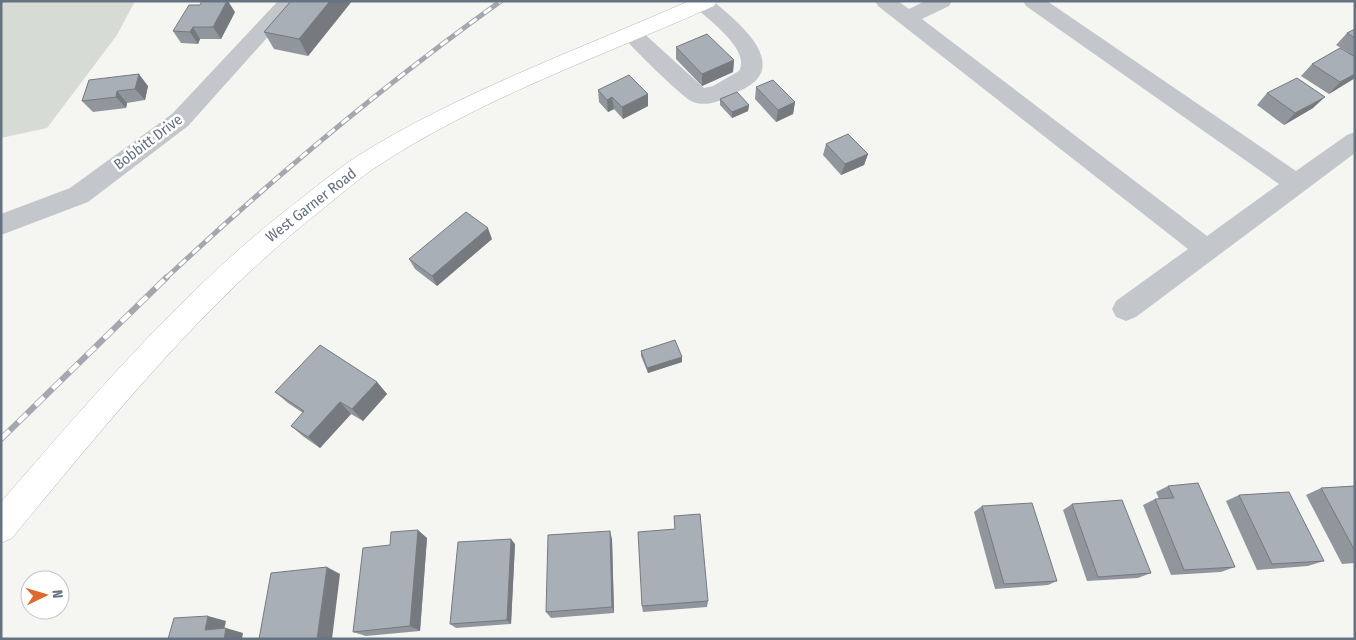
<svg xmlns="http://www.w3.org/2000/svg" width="1356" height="640" viewBox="0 0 1356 640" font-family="'Fira Sans Condensed',sans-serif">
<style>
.green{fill:#d6dcd3}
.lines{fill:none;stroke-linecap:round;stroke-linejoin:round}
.major-casing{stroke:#b4b8bc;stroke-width:1}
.minor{fill:#c3c6ca;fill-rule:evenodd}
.major{fill:#fff;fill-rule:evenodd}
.rail-far1-casing{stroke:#a4a8ae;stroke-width:5}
.rail-casing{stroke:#a4a8ae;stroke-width:6}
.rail-far1{stroke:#fff;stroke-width:3;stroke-dasharray:9;stroke-linecap:butt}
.rail{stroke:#fff;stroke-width:4.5;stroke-dasharray:12;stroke-linecap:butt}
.wall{fill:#91969d}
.shaded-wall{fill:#767a7f}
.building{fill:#a9afb6;stroke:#767a7f}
.labels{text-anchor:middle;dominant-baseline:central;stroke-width:5;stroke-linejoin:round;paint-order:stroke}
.street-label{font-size:15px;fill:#657282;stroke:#fff}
</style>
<rect width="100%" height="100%" fill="#f5f6f2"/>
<path class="green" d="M 1,1 L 135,1 L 117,35 L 47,128 L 1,138 Z"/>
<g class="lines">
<g class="major-casing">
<path id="major" d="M 689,1 L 717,1 L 714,6 C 600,57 478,99 373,169 C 356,181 340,195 324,208 C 204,302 109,421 12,538 L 1,543 L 1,502 C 95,394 188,284 303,197 C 321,183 339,168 359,155 C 462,91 578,50 689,1 Z"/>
</g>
<path class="minor" d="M 278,1 L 300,1 L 188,126 L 88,202 L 1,235 L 1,214 L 70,188 L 172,114 Z
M 694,1 L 713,1 C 732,17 784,57 753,83 C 748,87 740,91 733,94 C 722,101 707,107 693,102 C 684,99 628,44 621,34 L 625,29 L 632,27 L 639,29 L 704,88 L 713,86 L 739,71 C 751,50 709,20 696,8 L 693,3 Z
M 875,1 L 898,1 L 909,9 L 925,1 L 952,1 L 949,6 L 922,19 L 1207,236 L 1279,184 L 1026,6 L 1023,1 L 1047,1 L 1296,171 L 1347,135 L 1355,132 L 1355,153 L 1136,317 L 1126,321 L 1116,317 L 1112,309 L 1116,301 L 1188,249 L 878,6 Z"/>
<use href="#major" class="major"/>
<g class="rail-far1-casing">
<path id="rail-far1" d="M 166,278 C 273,178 382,86 501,1"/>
</g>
<g class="rail-casing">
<path id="rail" d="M 1,439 L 167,277"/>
</g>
<use href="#rail-far1" class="rail-far1"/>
<use href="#rail" class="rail"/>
</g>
<path class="wall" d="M 291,1 L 352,1 L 308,56 L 274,49 L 264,32 Z
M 235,12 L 221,39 L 200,39 L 198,44 L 181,43 L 173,31 Z
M 1355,29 L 1355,78 L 1329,94 L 1301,76 L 1312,64 L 1349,53 L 1336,45 L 1347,33 Z
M 676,47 L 734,60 L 733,72 L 702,86 L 676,59 Z
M 89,80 L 148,86 L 145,100 L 127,103 L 126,108 L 93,112 L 82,101 Z
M 756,87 L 795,102 L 793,114 L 776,122 L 755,99 Z
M 598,90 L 648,94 L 648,106 L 623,119 L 614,109 L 608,112 L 599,102 Z
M 1267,93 L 1313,108 L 1284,125 L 1257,105 Z
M 720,99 L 749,105 L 748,111 L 732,118 L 720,105 Z
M 826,144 L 868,154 L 864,165 L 841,175 L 823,155 Z
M 492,239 L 437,286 L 415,269 L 409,259 Z
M 641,351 L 682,362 L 648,373 L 641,356 Z
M 377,382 L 387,394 L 363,421 L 351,414 L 320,448 L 304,437 L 291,426 L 303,413 L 288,403 L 275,392 Z
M 1168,486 L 1235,567 L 1221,572 L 1171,575 L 1143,505 L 1155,499 L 1159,499 L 1156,492 Z
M 1355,486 L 1355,563 L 1342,564 L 1306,495 L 1321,488 Z
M 1239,495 L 1324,561 L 1308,566 L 1257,570 L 1226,501 Z
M 1072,504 L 1151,573 L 1138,578 L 1087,581 L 1063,510 Z
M 982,506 L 1057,581 L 1048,585 L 995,589 L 974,512 Z
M 674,516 L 708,601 L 707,607 L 643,612 L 642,606 L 675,529 Z
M 427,538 L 420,631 L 366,636 L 353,632 L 390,545 Z
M 612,539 L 614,613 L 551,618 L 546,612 Z
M 515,544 L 511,624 L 456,628 L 450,624 Z"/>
<path class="shaded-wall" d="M 227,1 L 228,1 L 235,12 L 221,39 L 213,27 Z
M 330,1 L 352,1 L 308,56 L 299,39 Z
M 193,27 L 200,39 L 198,44 L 190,32 Z
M 734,60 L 733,72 L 702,86 L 702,74 Z
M 139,74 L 148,86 L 145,100 L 135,89 Z
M 1355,74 L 1355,78 L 1329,94 L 1340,82 Z
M 117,91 L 127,103 L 126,108 L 116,97 Z
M 648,94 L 648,106 L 623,119 L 622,107 Z
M 612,97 L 614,109 L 608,112 L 607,100 Z
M 1325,97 L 1313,108 L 1284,125 L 1295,113 Z
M 795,102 L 793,114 L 776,122 L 778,110 Z
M 749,105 L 748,111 L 732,118 L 732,112 Z
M 868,154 L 864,165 L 841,175 L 845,164 Z
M 488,228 L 492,239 L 437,286 L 432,276 Z
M 682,357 L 682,362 L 648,373 L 647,368 Z
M 377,382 L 387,394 L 363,421 L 352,409 Z
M 340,402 L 351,414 L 320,448 L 308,437 Z
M 418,530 L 427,538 L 420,631 L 410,626 Z
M 610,531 L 612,539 L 614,613 L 612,607 Z
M 511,539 L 515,544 L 511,624 L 507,620 Z
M 327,567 L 340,574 L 332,639 L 317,639 Z
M 208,616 L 226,621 L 223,635 L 205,630 Z
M 226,628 L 243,633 L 242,639 L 224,639 Z"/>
<path class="building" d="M 202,1 L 227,1 L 213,27 L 193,27 L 190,32 L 173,31 L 189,5 L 200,5 Z
M 291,1 L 330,1 L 299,39 L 264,32 Z
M 1355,29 L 1355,38 L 1347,33 Z
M 707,34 L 734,60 L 702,74 L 676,47 Z
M 1340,48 L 1355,57 L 1355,74 L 1340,82 L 1312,64 Z
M 139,74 L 135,89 L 117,91 L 116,97 L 82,101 L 89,80 Z
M 629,75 L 648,94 L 622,107 L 612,97 L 607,100 L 598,90 Z
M 1297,78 L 1325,97 L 1295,113 L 1267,93 Z
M 773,80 L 795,102 L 778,110 L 756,87 Z
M 737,92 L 749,105 L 732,112 L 720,99 Z
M 848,134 L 868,154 L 845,164 L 826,144 Z
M 466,212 L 488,228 L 432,276 L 409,259 Z
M 675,340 L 682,357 L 647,368 L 641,351 Z
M 320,345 L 377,382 L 352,409 L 340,402 L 308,437 L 291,426 L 304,411 L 275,392 Z
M 1198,483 L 1235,567 L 1184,570 L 1155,499 L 1174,498 L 1168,486 Z
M 1355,486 L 1355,551 L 1321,488 Z
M 1289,492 L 1324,561 L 1272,564 L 1239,495 Z
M 1122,500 L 1151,573 L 1098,577 L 1072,504 Z
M 1032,503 L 1057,581 L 1004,584 L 982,506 Z
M 700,514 L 708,601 L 642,606 L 638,532 L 675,529 L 674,516 Z
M 418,530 L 410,626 L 353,632 L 363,548 L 390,545 L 391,532 Z
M 610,531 L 612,607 L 546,612 L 548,535 Z
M 511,539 L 507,620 L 450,624 L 458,542 Z
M 327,567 L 317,639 L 259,639 L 271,573 Z
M 208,616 L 205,630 L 226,628 L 224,639 L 168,639 L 174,618 Z"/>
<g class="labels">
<g class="street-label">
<text transform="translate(148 142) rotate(-37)">Bobbitt Drive</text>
<text transform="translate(311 205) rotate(-38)">West Garner Road</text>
</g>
</g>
<rect width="1356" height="640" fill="none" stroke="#657282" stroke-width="5"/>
<g transform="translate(45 595) rotate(85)"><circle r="24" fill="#ffffff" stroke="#c1c7cd"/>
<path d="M0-4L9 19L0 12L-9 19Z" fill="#dd692b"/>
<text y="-8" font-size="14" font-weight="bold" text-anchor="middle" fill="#657282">N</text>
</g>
</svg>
